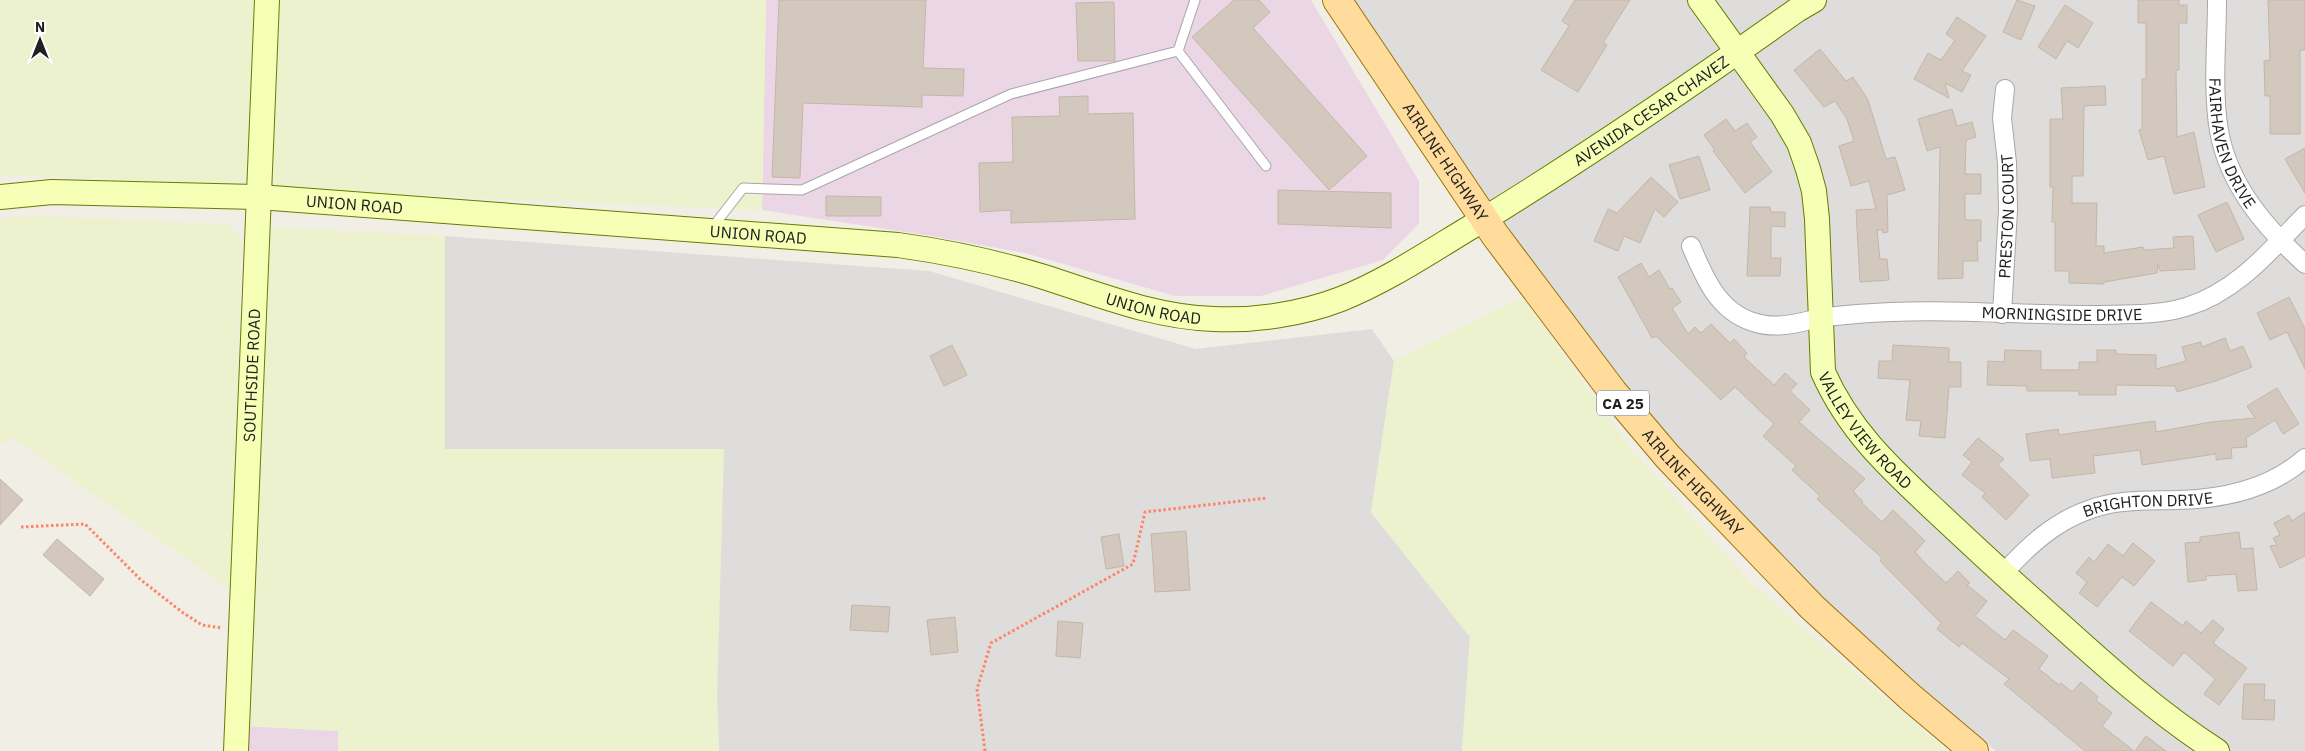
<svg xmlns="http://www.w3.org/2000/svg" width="2305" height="751" viewBox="0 0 2305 751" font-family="'IBM Plex Sans',sans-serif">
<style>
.residential{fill:#dedddc}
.industrial{fill:#ebd6e5}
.farmland{fill:#ecf2ce}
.building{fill:#d2c8bd;stroke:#c5b6a6}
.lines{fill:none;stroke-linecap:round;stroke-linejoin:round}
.lane-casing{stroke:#a7a7a7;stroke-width:11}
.street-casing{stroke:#a7a7a7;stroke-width:20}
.secondary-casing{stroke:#657d00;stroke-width:26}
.primary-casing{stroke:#9b7400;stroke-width:30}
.path{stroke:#ff8468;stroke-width:3;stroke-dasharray:2.5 2.5;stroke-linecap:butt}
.lane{stroke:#fff;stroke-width:9}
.street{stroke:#fff;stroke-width:18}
.secondary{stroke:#f5ffb5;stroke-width:24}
.primary{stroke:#ffdc9c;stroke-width:28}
.labels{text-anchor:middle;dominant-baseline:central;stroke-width:5;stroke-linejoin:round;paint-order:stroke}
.shield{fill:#fff;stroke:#636363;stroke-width:1}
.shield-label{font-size:15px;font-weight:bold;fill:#202020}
.street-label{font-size:16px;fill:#202020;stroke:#fff}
</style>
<rect width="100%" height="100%" fill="#f1eee5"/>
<path class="residential" d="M 1337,0 L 2305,0 L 2305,751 L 1996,751 L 1839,627 L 1587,351 Z
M 445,236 L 929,271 L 1196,349 L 1372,329 L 1394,361 L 1371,512 L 1470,637 L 1462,751 L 719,751 L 717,698 L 444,449 Z"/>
<path class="industrial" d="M 766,0 L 1311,0 L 1419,181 L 1419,223 L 1383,260 L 1261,296 L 1175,296 L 1025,253 L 925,235 L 762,210 Z
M 245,726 L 338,731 L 338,751 L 244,751 Z"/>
<path class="farmland" d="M 0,0 L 258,0 L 248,186 L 0,175 Z
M 277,0 L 766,0 L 762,210 L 269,189 Z
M 42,216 L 228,224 L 242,241 L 230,589 L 13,438 L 0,444 L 0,218 Z
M 268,227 L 445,236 L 445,449 L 724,449 L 717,698 L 719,751 L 338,751 L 338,731 L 245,726 Z
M 1522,297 L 1629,446 L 1750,582 L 1947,751 L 1462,751 L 1470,637 L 1371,512 L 1394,361 Z"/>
<path class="building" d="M 779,0 L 926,0 L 923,68 L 964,69 L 963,96 L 922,95 L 922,107 L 803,103 L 800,178 L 772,177 Z
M 1234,0 L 1259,0 L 1270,12 L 1253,28 L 1367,156 L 1329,190 L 1192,37 Z
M 1575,0 L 1630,0 L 1603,43 L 1607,45 L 1578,92 L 1541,70 L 1569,26 L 1562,21 Z
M 2017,0 L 2035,6 L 2021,40 L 2003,32 Z
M 2138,0 L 2179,0 L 2179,5 L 2187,5 L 2187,23 L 2179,23 L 2179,70 L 2176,70 L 2177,137 L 2194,132 L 2205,187 L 2174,194 L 2164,156 L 2148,160 L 2139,130 L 2142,129 L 2142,79 L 2146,79 L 2146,23 L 2138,23 Z
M 2268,0 L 2305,0 L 2305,50 L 2300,50 L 2300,134 L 2270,134 L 2270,96 L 2265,96 L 2264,61 L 2270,60 Z
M 1114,2 L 1115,61 L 1078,61 L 1076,3 Z
M 2065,5 L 2093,23 L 2078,48 L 2067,41 L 2056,59 L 2038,47 Z
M 1957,17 L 1986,36 L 1962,71 L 1971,75 L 1962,92 L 1945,83 L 1949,98 L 1914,79 L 1928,53 L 1941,60 L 1955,40 L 1946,34 Z
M 1820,49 L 1846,81 L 1853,77 L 1868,100 L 1886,159 L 1895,157 L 1905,190 L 1887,195 L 1888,232 L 1883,233 L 1882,230 L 1877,230 L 1880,259 L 1887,259 L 1889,280 L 1860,282 L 1856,210 L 1876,209 L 1869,181 L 1851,186 L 1839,146 L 1854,141 L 1847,119 L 1835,101 L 1824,107 L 1794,70 Z
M 2105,86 L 2106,105 L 2084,106 L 2083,176 L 2072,176 L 2072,203 L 2097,203 L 2096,246 L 2104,246 L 2104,253 L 2143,247 L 2144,250 L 2174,248 L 2173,237 L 2193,236 L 2195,269 L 2160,271 L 2158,264 L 2157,273 L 2104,282 L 2104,284 L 2069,283 L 2069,271 L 2055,271 L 2055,222 L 2052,222 L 2053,187 L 2050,187 L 2050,119 L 2063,119 L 2061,88 Z
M 1088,96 L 1088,114 L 1133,113 L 1135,219 L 1011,223 L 1011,210 L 980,212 L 979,163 L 1013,162 L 1012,117 L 1060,116 L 1059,97 Z
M 1952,109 L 1957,126 L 1972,122 L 1976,137 L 1966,140 L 1965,174 L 1981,174 L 1981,194 L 1965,194 L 1965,220 L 1981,220 L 1981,241 L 1977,241 L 1978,261 L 1963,261 L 1963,278 L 1938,279 L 1940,147 L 1927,151 L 1918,119 Z
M 1726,119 L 1735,131 L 1747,123 L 1757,137 L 1750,142 L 1772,172 L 1745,193 L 1713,151 L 1715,150 L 1704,135 Z
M 2305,148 L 2305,193 L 2285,159 Z
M 1699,156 L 1710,190 L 1680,199 L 1669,165 Z
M 1651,177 L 1678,202 L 1664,217 L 1655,209 L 1640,243 L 1624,236 L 1618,251 L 1594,241 L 1608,209 L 1617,213 Z
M 1278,190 L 1391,193 L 1391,228 L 1278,224 Z
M 826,196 L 881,197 L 881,216 L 826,216 Z
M 2227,202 L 2244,239 L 2216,252 L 2198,215 Z
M 1750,207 L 1770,207 L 1771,212 L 1785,212 L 1785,227 L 1771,226 L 1771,258 L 1781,258 L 1780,276 L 1747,276 Z
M 1641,263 L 1649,277 L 1659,270 L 1670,289 L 1672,288 L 1681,302 L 1672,308 L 1688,334 L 1695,327 L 1701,333 L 1711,324 L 1730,343 L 1734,339 L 1747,353 L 1744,357 L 1774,385 L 1785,373 L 1797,384 L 1790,391 L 1810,410 L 1799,422 L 1865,479 L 1853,491 L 1863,502 L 1862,503 L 1882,522 L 1893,510 L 1925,541 L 1915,552 L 1925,563 L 1946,583 L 1958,571 L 1970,583 L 1967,585 L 1987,601 L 1975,616 L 2005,640 L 2013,630 L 2048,656 L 2039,669 L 2059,685 L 2061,683 L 2072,692 L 2081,682 L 2098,697 L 2096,700 L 2112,713 L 2102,726 L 2134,751 L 2085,751 L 2004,684 L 2009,679 L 1962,643 L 1959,647 L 1937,629 L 1941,623 L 1880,561 L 1882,558 L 1817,499 L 1820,496 L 1792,470 L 1796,466 L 1763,436 L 1774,424 L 1735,387 L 1721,400 L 1656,336 L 1652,338 L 1618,277 Z
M 2289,297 L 2305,329 L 2305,369 L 2287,332 L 2270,340 L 2257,313 Z
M 2225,338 L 2230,351 L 2243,346 L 2252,367 L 2216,381 L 2177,392 L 2175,386 L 2116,385 L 2116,395 L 2079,395 L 2079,391 L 2027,391 L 2027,386 L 1987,385 L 1988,361 L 2004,362 L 2005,350 L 2041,351 L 2041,370 L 2079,370 L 2079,362 L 2097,362 L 2097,350 L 2116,350 L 2116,354 L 2156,355 L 2156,369 L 2186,361 L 2182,347 L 2201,342 L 2202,347 Z
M 952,345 L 967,375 L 944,386 L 930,356 Z
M 1893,345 L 1949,348 L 1949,362 L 1961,362 L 1961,387 L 1949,387 L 1945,438 L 1919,436 L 1921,421 L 1906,420 L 1910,380 L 1878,378 L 1879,361 L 1892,361 Z
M 2277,388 L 2299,424 L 2283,434 L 2275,420 L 2246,438 L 2247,447 L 2231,448 L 2232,458 L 2216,460 L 2216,454 L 2142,465 L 2140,450 L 2093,456 L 2095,473 L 2052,478 L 2050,459 L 2030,461 L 2026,434 L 2058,429 L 2059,435 L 2155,421 L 2156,432 L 2211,422 L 2255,418 L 2247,406 Z
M 1978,438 L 2004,459 L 1998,465 L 2029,495 L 2006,520 L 1982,497 L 1985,493 L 1962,475 L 1972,462 L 1963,455 Z
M 0,479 L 23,500 L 0,525 Z
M 2305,512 L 2305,556 L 2280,568 L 2270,546 L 2277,545 L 2273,538 L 2280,535 L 2274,523 L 2289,515 L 2292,521 Z
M 1186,531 L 1190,590 L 1155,592 L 1151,534 Z
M 2239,532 L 2241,549 L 2253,548 L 2257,590 L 2238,591 L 2236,574 L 2206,576 L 2206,580 L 2188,582 L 2185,543 L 2200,542 L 2200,537 Z
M 1119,534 L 1124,566 L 1106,569 L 1101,537 Z
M 57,539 L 104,579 L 90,596 L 43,555 Z
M 2133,543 L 2155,561 L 2134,586 L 2122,577 L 2097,607 L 2079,593 L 2087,582 L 2076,573 L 2089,557 L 2094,562 L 2108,544 L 2123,556 Z
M 2151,602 L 2183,626 L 2186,621 L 2201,633 L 2213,620 L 2224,629 L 2213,643 L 2247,668 L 2219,705 L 2204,694 L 2215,679 L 2184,652 L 2173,666 L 2129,631 Z
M 852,605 L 890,607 L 888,632 L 850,630 Z
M 955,617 L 958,652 L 931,655 L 927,620 Z
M 1058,621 L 1083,623 L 1080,658 L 1056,656 Z
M 2244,684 L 2265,684 L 2264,700 L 2275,700 L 2274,720 L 2242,719 Z
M 2146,736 L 2166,751 L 2135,751 Z"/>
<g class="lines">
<g class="lane-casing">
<path id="lane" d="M 1178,51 L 1266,166
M 712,228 L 743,188 L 802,190 L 1011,94 L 1178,51 L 1195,0"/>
</g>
<g class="street-casing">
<g id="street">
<path id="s1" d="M 2217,0 C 2217,43 2212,88 2219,131 C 2229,186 2265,227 2305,264"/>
<path id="s2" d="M 1691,246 C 1704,277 1718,311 1753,322 C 1776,330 1797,323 1820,318 C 1832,316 1845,315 1857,314 C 1935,307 2014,315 2092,315 C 2123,314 2156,316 2186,307 C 2236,292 2270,251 2305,215"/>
<path id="s3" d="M 2002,314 L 2008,210 L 2007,163 L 2002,118 L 2005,89"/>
<path id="s4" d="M 2003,574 C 2028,546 2055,521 2091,509 C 2119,499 2149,501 2178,500 C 2223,499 2270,489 2305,458"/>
</g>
</g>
<g class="secondary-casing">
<g id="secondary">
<path id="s5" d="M 1700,0 L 1782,114 L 1799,143 L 1808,169 L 1814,191 L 1817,219 L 1823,372 C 1849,431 1891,469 1937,512 C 1969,542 2002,573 2035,602 C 2093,654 2151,709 2217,751"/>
<path id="s6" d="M 0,197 L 52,192 L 259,197 L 898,245 C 948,252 996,262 1044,277 C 1100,295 1154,317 1214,319 C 1255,321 1302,314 1341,299 C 1391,279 1435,248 1481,221 C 1589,155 1694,83 1797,10 L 1814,0"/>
<path id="s7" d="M 236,751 L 267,0"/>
</g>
</g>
<g class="primary-casing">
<g id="primary">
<path id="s8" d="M 1337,0 L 1495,235 L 1613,392 L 1668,457 L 1812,607 L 1910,697 L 1974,751"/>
</g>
</g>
<path class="path" d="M 21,527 L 85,524 L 141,580 L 182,612 L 202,625 L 222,628
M 985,751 L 977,689 L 991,643 L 1133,564 L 1145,512 L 1267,498"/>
<use href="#lane" class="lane"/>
<use href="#street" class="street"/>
<use href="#secondary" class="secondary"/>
<use href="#primary" class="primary"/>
</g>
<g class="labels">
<rect class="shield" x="1597" y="390.5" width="52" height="25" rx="4"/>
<g class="shield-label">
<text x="1623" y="403">CA 25</text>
</g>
<g class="street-label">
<text stroke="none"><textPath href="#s6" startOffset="1718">AVENIDA CESAR CHAVEZ</textPath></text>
<text stroke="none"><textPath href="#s1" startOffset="146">FAIRHAVEN DRIVE</textPath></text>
<text stroke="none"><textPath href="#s8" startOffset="195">AIRLINE HIGHWAY</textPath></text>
<text stroke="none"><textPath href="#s6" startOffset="355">UNION ROAD</textPath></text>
<text stroke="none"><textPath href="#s3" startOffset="98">PRESTON COURT</textPath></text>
<text stroke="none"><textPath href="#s6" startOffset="760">UNION ROAD</textPath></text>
<text stroke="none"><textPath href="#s6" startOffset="1164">UNION ROAD</textPath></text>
<text stroke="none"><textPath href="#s2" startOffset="412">MORNINGSIDE DRIVE</textPath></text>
<text stroke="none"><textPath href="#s7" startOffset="376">SOUTHSIDE ROAD</textPath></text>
<text stroke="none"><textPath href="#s5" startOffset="478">VALLEY VIEW ROAD</textPath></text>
<text stroke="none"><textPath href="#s8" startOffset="600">AIRLINE HIGHWAY</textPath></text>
<text stroke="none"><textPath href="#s4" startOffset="168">BRIGHTON DRIVE</textPath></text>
</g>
</g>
<g transform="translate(40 40)" stroke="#ffffff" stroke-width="4" paint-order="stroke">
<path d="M0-4L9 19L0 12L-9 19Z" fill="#202020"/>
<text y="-8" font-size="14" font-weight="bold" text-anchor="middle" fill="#202020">N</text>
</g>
</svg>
